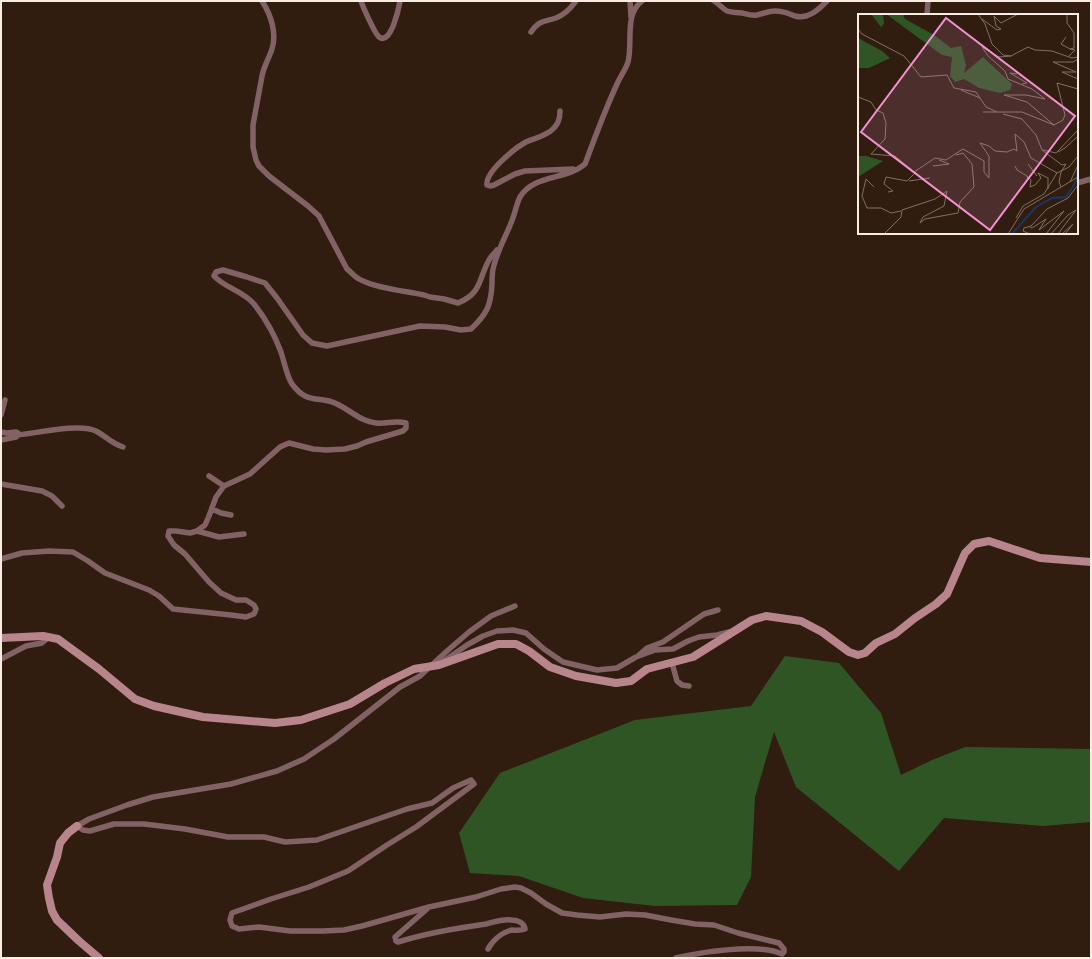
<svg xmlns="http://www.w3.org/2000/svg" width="1092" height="959" viewBox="0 0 1092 959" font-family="Figtree,sans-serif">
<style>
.green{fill:#2f5524}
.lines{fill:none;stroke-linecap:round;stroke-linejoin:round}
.street{stroke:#826265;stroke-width:5.5}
.secondary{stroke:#b9858c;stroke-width:8}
.inset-river{fill:none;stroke:#1c3568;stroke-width:2}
.inset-road{fill:none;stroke:#807064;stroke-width:1}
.view{fill:#f491d3;fill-opacity:0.15;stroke:#f491d3;stroke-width:2}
.inset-edge{fill:none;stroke:#f9ece3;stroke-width:2}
</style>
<rect width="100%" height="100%" fill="#301d10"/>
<path class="green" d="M 785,656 L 839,663 L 881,713 L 901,775 L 932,760 L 965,747 L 1091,749 L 1091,822 L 1043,826 L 944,818 L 899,871 L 796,787 L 774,732 L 755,797 L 751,877 L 737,905 L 655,906 L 583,898 L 519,876 L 470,873 L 459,833 L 500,773 L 635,720 L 751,706 Z"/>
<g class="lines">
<path class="street" d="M 262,1 C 271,15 277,33 272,49 C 269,58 264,66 262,76 L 253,125 L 253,147 L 256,160 L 259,166 L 269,176 L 308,206 L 319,216 L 347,269 C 351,272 355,277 359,279 C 374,288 406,291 424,295 L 430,297 L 444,299 L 458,303 C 482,293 478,280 489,260 C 491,256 495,253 497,250
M 361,1 C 363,7 375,34 379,37 C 391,46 399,7 400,1
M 630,1 L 631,17
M 714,1 C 719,4 722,8 727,11 C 732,13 736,12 742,13 C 747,14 751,16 757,15 C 763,14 768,11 775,11 C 784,11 787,13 795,16 C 808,20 819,9 827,1
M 927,15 L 928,1
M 531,32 C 539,20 544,22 556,18 C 564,15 571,8 576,1
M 560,111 C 560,117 558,124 554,128 C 547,136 535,138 526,142 C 515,148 485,172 487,185 L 490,186 L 494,185 L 515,174 L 525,171 L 573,169
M 1077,183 L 1091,179
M 1,415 L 5,400
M 1,432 L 6,433 L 16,432 L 18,433 L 18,435 L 16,437 L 1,440
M 18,435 C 37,433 80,423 96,431 C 107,437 111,443 123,447
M 209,476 L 224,486
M 1,484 L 42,491 L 52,496 L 62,506
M 212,509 L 221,513 L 231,515
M 197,531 L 219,537 L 244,534
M 1,559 L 22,553 L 49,551 L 73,552 L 88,561 L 105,573 L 149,590 L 159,596 L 173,609 L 231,615 L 246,617 L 254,614 L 256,609 L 254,605 L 246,600 L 236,600 L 221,593 L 209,582 L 185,554 L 174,545 L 168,536 L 169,531 L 176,531 L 190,533 L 197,531 L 205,525 L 209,516 L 216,497 L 224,486 L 250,474 L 280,447 L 289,443 L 313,449 L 326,450 L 345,449 L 357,446 L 366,442 L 403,431 L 406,428 L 406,423 C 396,420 386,424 376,423 C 357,421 346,405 329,401 C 321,399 313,400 305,396 C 301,394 295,388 292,384 C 287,377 284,361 281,352 C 275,336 265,318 254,304 C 243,291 225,288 214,276 L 216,272 L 223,270 L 247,277 L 265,283 L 277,298 L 303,335 L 312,343 L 327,346 L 420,326 L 445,327 L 461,330 L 471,329 C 487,314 491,305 492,284 C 492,278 492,271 494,265 C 498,250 505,238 511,223 C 515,214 516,205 520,197 C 534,174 567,180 585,164 C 595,137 605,110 617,84 C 620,77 626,69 628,62 C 633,43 624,14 642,1
M 515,606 L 491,616 L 469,632 L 447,651 L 420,676 L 400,687 L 334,739 L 304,759 L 277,771 L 231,784 L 153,797 L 127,805 L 89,819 L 77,826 L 83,830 L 90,831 L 114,824 L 144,824 L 185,829 L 228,837 L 264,837 L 285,842 L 317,840 L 407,809 L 432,803 L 453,788 L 471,780 L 474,784 L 416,827 L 387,845 L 348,871 L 309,887 L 271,899 L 232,913 L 230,920 L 232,926 L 239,929 L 259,927 L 290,931 L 323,931 L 344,930 L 362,926 L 429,907 L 476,897 L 501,889 L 515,887 L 521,888 L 531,893 L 546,904 L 562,913 L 577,915 L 600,917 L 626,914 L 645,915 L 671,920 L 695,924 L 714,925 L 738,933 L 779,943 L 784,949 L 784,952 L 782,954 C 758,943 701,952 676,958
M 639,655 L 647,648 L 663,642 L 704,614 L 718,610
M 1,659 L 26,646 L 42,643 L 49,637
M 444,661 L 467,645 L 483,636 L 497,631 L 513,630 L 526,633 L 544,649 L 563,662 L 597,670 L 617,668 L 636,657 L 655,650 L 673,649 L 688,641 L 699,637 L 717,635 L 729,632
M 672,663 L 677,681 L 682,685 L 689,686
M 427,909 L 395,937 L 396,941 L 398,942 C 427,933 457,928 486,924 C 494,922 503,919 511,920 C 517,920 524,922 525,929 C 520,931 517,930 512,930 C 502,932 492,941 488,949"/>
<path class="secondary" d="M 1,638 L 43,636 L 58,639 L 99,669 L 135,699 L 154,706 L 203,717 L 275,723 L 301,720 L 350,704 L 385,683 L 414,669 L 439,665 L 498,644 L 516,644 L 529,651 L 550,667 L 576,676 L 616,683 L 631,681 L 647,669 L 693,657 L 752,620 L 766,616 L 801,621 L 822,632 L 849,652 L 858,655 L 865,653 L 876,643 L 895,634 L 915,618 L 936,604 L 947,594 L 965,553 L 974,544 L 989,541 L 1040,558 L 1091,562
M 77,826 L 68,833 L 60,843 L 57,857 L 47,885 L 49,898 L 52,911 L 57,920 L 79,941 L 99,958"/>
</g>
<g transform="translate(858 14)">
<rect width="220" height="220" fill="#301d10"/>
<path d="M 13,0 L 25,0 L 26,10 L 23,13 ZM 28,0 L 45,0 L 47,5 L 76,21 L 93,34 L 103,32 L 108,51 L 106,59 L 125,43 L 154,70 L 152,76 L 142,79 L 121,74 L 106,65 L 97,68 L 92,62 L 94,43 L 84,41 ZM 0,24 L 24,37 L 32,44 L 11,54 L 0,54 ZM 0,142 L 8,142 L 25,147 L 0,163 Z" fill="#2f5524"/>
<path class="inset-river" d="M 154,220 L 178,193 L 194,184 L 208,183 L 218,168 L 220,155"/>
<path class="inset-road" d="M 120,0 L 127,10 L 134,30 L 145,41 L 153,42 L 141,43 L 124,33 L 130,42 L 147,57 L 150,65 L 174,75 L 187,85 L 168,81 L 146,81 L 169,88 L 196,111 L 164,98 L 125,98M 209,1 L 209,9 L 216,19 L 216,34 L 212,35 L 217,36 L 211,42M 124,5 L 139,16 L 143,15 L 138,12 L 136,2 L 143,9 L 160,0M 0,15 L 4,20 L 46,42 L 63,63 L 89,61 L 96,74 L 118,78 L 128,93 L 139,98M 208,23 L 203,30 L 212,35M 153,42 L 170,33 L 177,36 L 194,37 L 214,44 L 220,43M 220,45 L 215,48 L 195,48 L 218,58 L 204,58 L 220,65M 159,60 L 152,59 L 169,69 L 164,70M 103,76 L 122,84M 0,83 L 13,88 L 18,96 L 25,99 L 28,109 L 27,125 L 13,140 L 37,142 L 56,158 L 77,144 L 88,146 L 105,135 L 126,147 L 126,158 L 131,164 L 131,142 L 122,129 L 131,132 L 137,137 L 149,138 L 156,135 L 159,137 L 157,120 L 166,128 L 173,144 L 199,159M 145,100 L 164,105 L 178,121 L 184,136 L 204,151 L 208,150 L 203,158 L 201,168 L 203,173M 196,111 L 205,106 L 207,101 L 199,69 L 220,75M 185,136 L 198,139 L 220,116M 200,138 L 207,134 L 220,122M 170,150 L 179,162M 75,152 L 91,150 L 81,146M 157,152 L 159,156 L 169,162M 51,167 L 72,164M 167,168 L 170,165 L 169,162 L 173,166 L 172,173 L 177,171 L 183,164 L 180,159 L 190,164 L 190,175M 212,168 L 220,151M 16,173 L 8,165 L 4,182 L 9,194 L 23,194 L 33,199 L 43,197M 30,178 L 35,177 L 26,170 L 28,163 L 49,167 L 58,158M 158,204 L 165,192 L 186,180 L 199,159 L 211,153 L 220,142M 172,213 L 174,214 L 188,205 L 181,216 L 206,197 L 188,220M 26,220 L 43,203 L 44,196 L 77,185 L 89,177 L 86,192 L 65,203 L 62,209 L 67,205 L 100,199 L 102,188 L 116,173 L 114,150 L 105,139 L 98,141M 150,220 L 166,195 L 220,163M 172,220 L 165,217 L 166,214 L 173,212 L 189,195 L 210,184 L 220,171M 193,220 L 210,201 L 218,196 L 200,220M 204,220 L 215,210 L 208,219"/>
<path class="view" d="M 88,4 L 217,102 L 132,216 L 3,118 Z"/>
<rect width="220" height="220" class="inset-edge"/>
</g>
<rect width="1092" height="959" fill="none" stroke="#f9ece3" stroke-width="4"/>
</svg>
